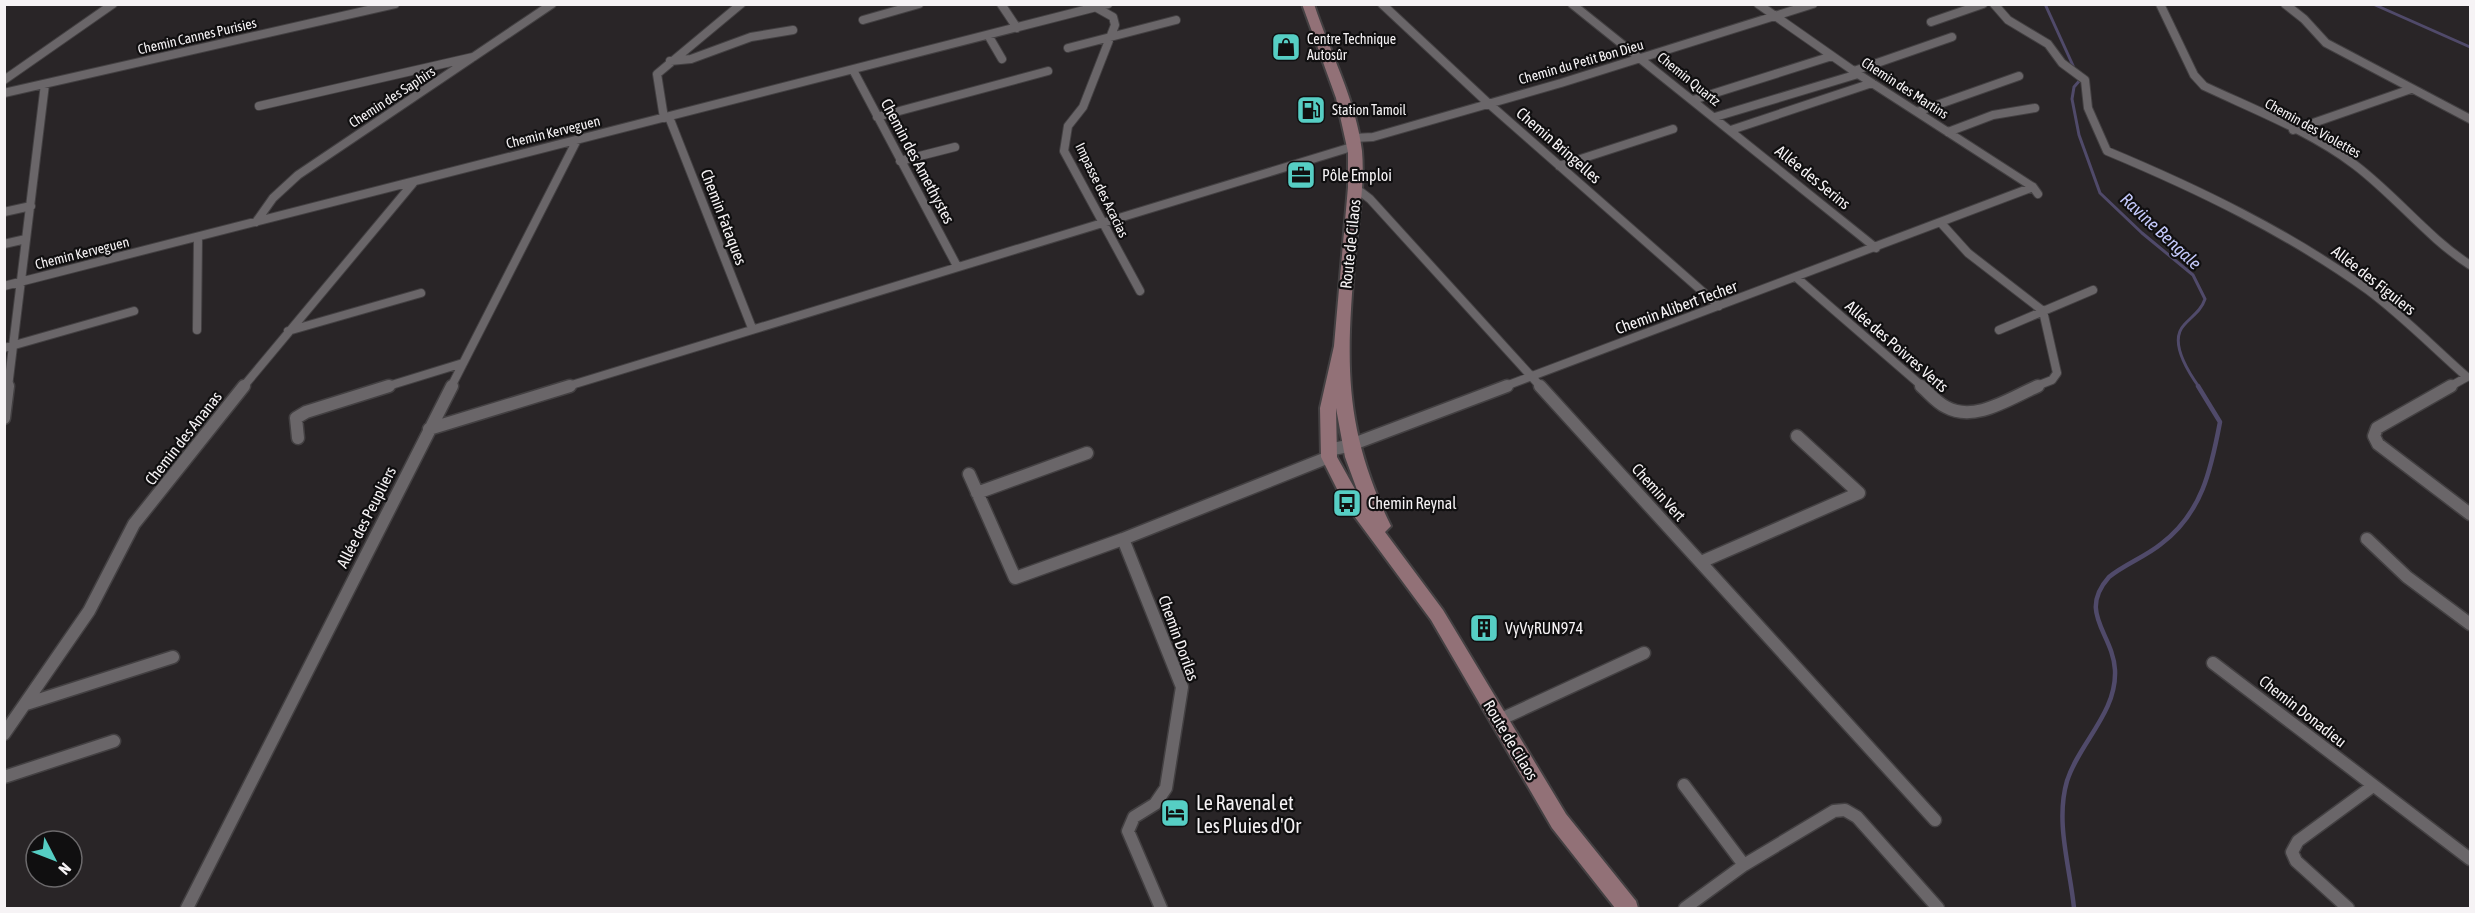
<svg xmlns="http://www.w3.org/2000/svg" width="2475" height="913" viewBox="0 0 2475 913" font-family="'Asap Condensed',sans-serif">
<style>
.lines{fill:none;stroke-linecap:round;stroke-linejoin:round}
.stream-far1{stroke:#504a6a;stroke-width:3}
.stream{stroke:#504a6a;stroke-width:4.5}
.building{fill:#492d5c}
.street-far1-casing{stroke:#434042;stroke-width:10}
.street-casing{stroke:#434042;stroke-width:15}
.secondary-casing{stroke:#434042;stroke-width:4}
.street-far1{stroke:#6a6669;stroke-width:8}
.street{stroke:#6a6669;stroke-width:12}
.secondary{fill:#927177;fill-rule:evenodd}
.labels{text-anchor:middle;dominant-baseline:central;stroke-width:4.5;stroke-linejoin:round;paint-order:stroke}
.far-street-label{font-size:14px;fill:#f6f3f5;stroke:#100f10}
.far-poi-label{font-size:14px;fill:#f6f3f5;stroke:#100f10;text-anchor:start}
.street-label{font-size:16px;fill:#f6f3f5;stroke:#100f10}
.poi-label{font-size:16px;fill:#f6f3f5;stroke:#100f10;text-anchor:start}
.water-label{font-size:18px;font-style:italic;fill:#c4c9fb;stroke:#100f10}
.near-poi-label{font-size:20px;fill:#f6f3f5;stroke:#100f10;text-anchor:start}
</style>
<rect width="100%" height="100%" fill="#292527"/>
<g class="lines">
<path class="stream-far1" d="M 2045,4 L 2075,70
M 2373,4 L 2470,47
M 2078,76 L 2080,80 L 2074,87 L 2072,99 L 2079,135 L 2100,193 L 2142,233 L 2193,275 L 2205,299 C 2201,311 2192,316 2184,325 C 2168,342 2189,373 2199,387"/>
<path class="stream" d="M 2074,908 C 2070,867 2055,822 2067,781 C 2079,743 2117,713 2115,670 C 2113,633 2077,613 2109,577 C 2125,564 2145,557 2161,544 C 2202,513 2211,470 2220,422 L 2198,386"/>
</g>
<path class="building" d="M 1483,616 L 1498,636 L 1486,642 L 1470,621 Z"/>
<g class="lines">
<g class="street-far1-casing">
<path id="street-far1" d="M 1001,4 L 1017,28
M 1382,4 L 1488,103 L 1719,306
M 1572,4 L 1876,248
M 1758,4 L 1858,74 L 2033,187 L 2038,194
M 1994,4 L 2008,20 L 2048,44 L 2062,63 L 2085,80 L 2088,108 L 2107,151 C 2198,189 2287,232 2368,290 C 2403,316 2434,348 2467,377 L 2449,387
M 2160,4 L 2194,75 L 2204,86 C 2255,110 2310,131 2355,165 C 2396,196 2427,237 2470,265
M 2285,4 L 2304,19 L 2326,43 L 2470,119
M 1097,8 L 1113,17 L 1115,25 L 1083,107 L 1068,126 L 1064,151 L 1140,291
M 863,20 L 919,4
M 1931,22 L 1983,4
M 988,35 L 1002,59
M 1068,48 L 1176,20
M 670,61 L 691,59 L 751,37 L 793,30
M 853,70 L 957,266
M 1854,71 L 1952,37
M 4,80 L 113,4
M 4,93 L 395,4
M 1693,100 L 1832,56
M 259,106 L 473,57
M 1917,112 L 2019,76
M 669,117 L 752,328
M 877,117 L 1048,71
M 1715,117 L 1858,74
M 664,118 L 657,74 L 741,4
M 1731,130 L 1872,83
M 2293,130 L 2411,89
M 1948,132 L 1993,115 L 2035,108
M 1354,138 L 1373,137 L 1561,83 L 1813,4
M 900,161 L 955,147
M 1559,166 L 1673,129
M 1355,192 L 1361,192 L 1370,199 L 1541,387
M 4,212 L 31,206
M 256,222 L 273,198 L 298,175 L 552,4
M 1941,223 L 1968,253 L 2043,311 L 2057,373 L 2052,380 L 2034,387
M 4,244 L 26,239
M 1797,278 L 1923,387
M 4,286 L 1108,4
M 197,330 L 198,237
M 1999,330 L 2093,290
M 288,331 L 421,293
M 4,348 L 134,311
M 8,387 L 45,84
M 243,387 L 414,182
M 385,387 L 463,363
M 451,387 L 577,140
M 565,387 L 1355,146
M 1503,387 L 2033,187"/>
</g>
<g class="street-casing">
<path id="street" d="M 1540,386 L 1935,820
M 1921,386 C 1929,393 1937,403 1946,407 C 1975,423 2010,398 2038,386
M 2451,386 L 2377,428 L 2374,436 L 2378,444 L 2470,514
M 4,418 L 8,386
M 429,429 L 570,386
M 298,438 L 296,418 L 306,412 L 389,386
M 1328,450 L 1348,446 L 1507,386
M 969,474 L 1015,578 L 1123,539 L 1329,457
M 977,493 L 1087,453
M 1123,539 L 1182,687 L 1166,788 L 1155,804 L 1134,817 L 1128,831 L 1161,908
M 2367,539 L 2407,577 L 2470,624
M 1701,562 L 1859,493 L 1797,436
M 2213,663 L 2470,859
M 26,704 L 173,657
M 1499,720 L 1644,653
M 4,734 L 89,611 L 134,524 L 244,386
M 4,777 L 114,741
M 1684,785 L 1744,865
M 187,908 L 452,386
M 1685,908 L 1744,865 L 1834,811 L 1845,810 L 1857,817 L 1938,908
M 2348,908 L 2296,861 L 2292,852 L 2298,841 L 2373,786"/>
</g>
<g class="secondary-casing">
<path id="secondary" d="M 1302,4 L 1314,4 C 1330,53 1356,100 1362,151 C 1365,186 1358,221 1355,256 C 1346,362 1343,428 1391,526 L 1385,532 L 1443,610 L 1566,814 L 1636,901 L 1638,908 L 1615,908 L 1552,828 L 1431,620 L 1343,501 L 1321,457 L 1320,408 L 1334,346 L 1348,187 L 1348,152 L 1336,98 ZM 1336,408 L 1345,457 L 1360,498 L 1337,457 Z"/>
</g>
<use href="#street-far1" class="street-far1"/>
<use href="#street" class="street"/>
<use href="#secondary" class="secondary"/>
</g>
<defs>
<g id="shop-square" transform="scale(1.5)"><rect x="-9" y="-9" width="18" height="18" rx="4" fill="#56cec4" stroke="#100f10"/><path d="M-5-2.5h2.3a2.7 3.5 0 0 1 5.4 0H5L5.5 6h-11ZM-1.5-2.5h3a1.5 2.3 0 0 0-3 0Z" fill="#111"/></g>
<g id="fuel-square" transform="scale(1.5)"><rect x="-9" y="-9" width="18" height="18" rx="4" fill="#56cec4" stroke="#100f10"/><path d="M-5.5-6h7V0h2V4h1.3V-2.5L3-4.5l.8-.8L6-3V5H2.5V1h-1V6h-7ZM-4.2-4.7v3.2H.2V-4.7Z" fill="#111"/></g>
<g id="office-square" transform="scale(1.5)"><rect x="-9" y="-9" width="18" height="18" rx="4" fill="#56cec4" stroke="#100f10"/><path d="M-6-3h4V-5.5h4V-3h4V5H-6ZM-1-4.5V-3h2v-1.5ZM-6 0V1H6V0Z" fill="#111"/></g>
<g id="bus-square" transform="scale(1.5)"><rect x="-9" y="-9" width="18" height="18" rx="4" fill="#56cec4" stroke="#100f10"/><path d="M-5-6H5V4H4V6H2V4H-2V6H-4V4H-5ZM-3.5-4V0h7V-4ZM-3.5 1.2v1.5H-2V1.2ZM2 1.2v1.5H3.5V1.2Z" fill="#111"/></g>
<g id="building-square" transform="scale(1.5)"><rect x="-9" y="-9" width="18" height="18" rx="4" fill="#56cec4" stroke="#100f10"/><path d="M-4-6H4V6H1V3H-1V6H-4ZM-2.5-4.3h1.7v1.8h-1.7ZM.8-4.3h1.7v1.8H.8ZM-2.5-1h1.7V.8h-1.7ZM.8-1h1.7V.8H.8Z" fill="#111"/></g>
<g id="hotel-square" transform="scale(1.5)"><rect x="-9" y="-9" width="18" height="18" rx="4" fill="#56cec4" stroke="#100f10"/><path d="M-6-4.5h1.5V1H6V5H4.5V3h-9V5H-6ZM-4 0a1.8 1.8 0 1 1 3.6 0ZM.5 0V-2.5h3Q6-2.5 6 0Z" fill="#111"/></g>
</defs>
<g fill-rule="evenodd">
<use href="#shop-square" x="1286" y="47"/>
<use href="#fuel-square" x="1311" y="110"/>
<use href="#office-square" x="1301" y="175"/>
<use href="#bus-square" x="1347" y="503"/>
<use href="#building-square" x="1484" y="628"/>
<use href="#hotel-square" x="1175" y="813"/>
</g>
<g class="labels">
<g class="far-street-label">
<text transform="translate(197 36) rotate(-13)">Chemin Cannes Purisies</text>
<text transform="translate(1581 62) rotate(-16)">Chemin du Petit Bon Dieu</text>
<text transform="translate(1689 79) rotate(39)">Chemin Quartz</text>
<text transform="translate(1905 88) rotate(33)">Chemin des Martins</text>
<text transform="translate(392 97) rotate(-33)">Chemin des Saphirs</text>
<text transform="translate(2313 128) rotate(29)">Chemin des Violettes</text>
<text transform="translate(553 132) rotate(-14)">Chemin Kerveguen</text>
<text transform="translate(1102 190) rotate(64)">Impasse des Acacias</text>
<text transform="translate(82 253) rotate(-14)">Chemin Kerveguen</text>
</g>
<g class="far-poi-label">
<text x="1307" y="39">Centre Technique<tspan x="1307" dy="16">Autosûr</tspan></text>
<text x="1332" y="110">Station Tamoil</text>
</g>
<g class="street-label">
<text transform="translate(1559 145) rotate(41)">Chemin Bringelles</text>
<text transform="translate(918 161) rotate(62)">Chemin des Amethystes</text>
<text transform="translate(1813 177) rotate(39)">Allée des Serins</text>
<text transform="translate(724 217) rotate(69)">Chemin Fataques</text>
<text transform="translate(1350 244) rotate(-84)">Route de Cilaos</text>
<text transform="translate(2374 280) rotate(38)">Allée des Figuiers</text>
<text transform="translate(1676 307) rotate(-20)">Chemin Alibert Techer</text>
<text transform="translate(1897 346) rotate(41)">Allée des Poivres Verts</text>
<text transform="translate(183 438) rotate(-52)">Chemin des Ananas</text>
<text transform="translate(1659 492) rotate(48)">Chemin Vert</text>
<text transform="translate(366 517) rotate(-63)">Allée des Peupliers</text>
<text transform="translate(1179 638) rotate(70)">Chemin Dorilas</text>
<text transform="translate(2303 711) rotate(38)">Chemin Donadieu</text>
<text transform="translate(1511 740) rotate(59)">Route de Cilaos</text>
</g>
<g class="poi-label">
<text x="1322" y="175">Pôle Emploi</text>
<text x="1368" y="503">Chemin Reynal</text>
<text x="1505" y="628">VyVyRUN974</text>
</g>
<g class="water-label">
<text transform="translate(2161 231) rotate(43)">Ravine Bengale</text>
</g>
<g class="near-poi-label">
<text x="1196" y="802">Le Ravenal et<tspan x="1196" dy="23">Les Pluies d'Or</tspan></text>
</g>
</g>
<rect width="2475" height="913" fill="none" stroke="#f6f3f5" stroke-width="12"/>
<g transform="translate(54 859) rotate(132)"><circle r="28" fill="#100f10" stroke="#6c6a6c" stroke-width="1.5"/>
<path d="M0-4.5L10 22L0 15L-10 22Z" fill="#56cec4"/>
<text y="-9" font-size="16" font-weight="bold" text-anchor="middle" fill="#f6f3f5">N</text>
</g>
</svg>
